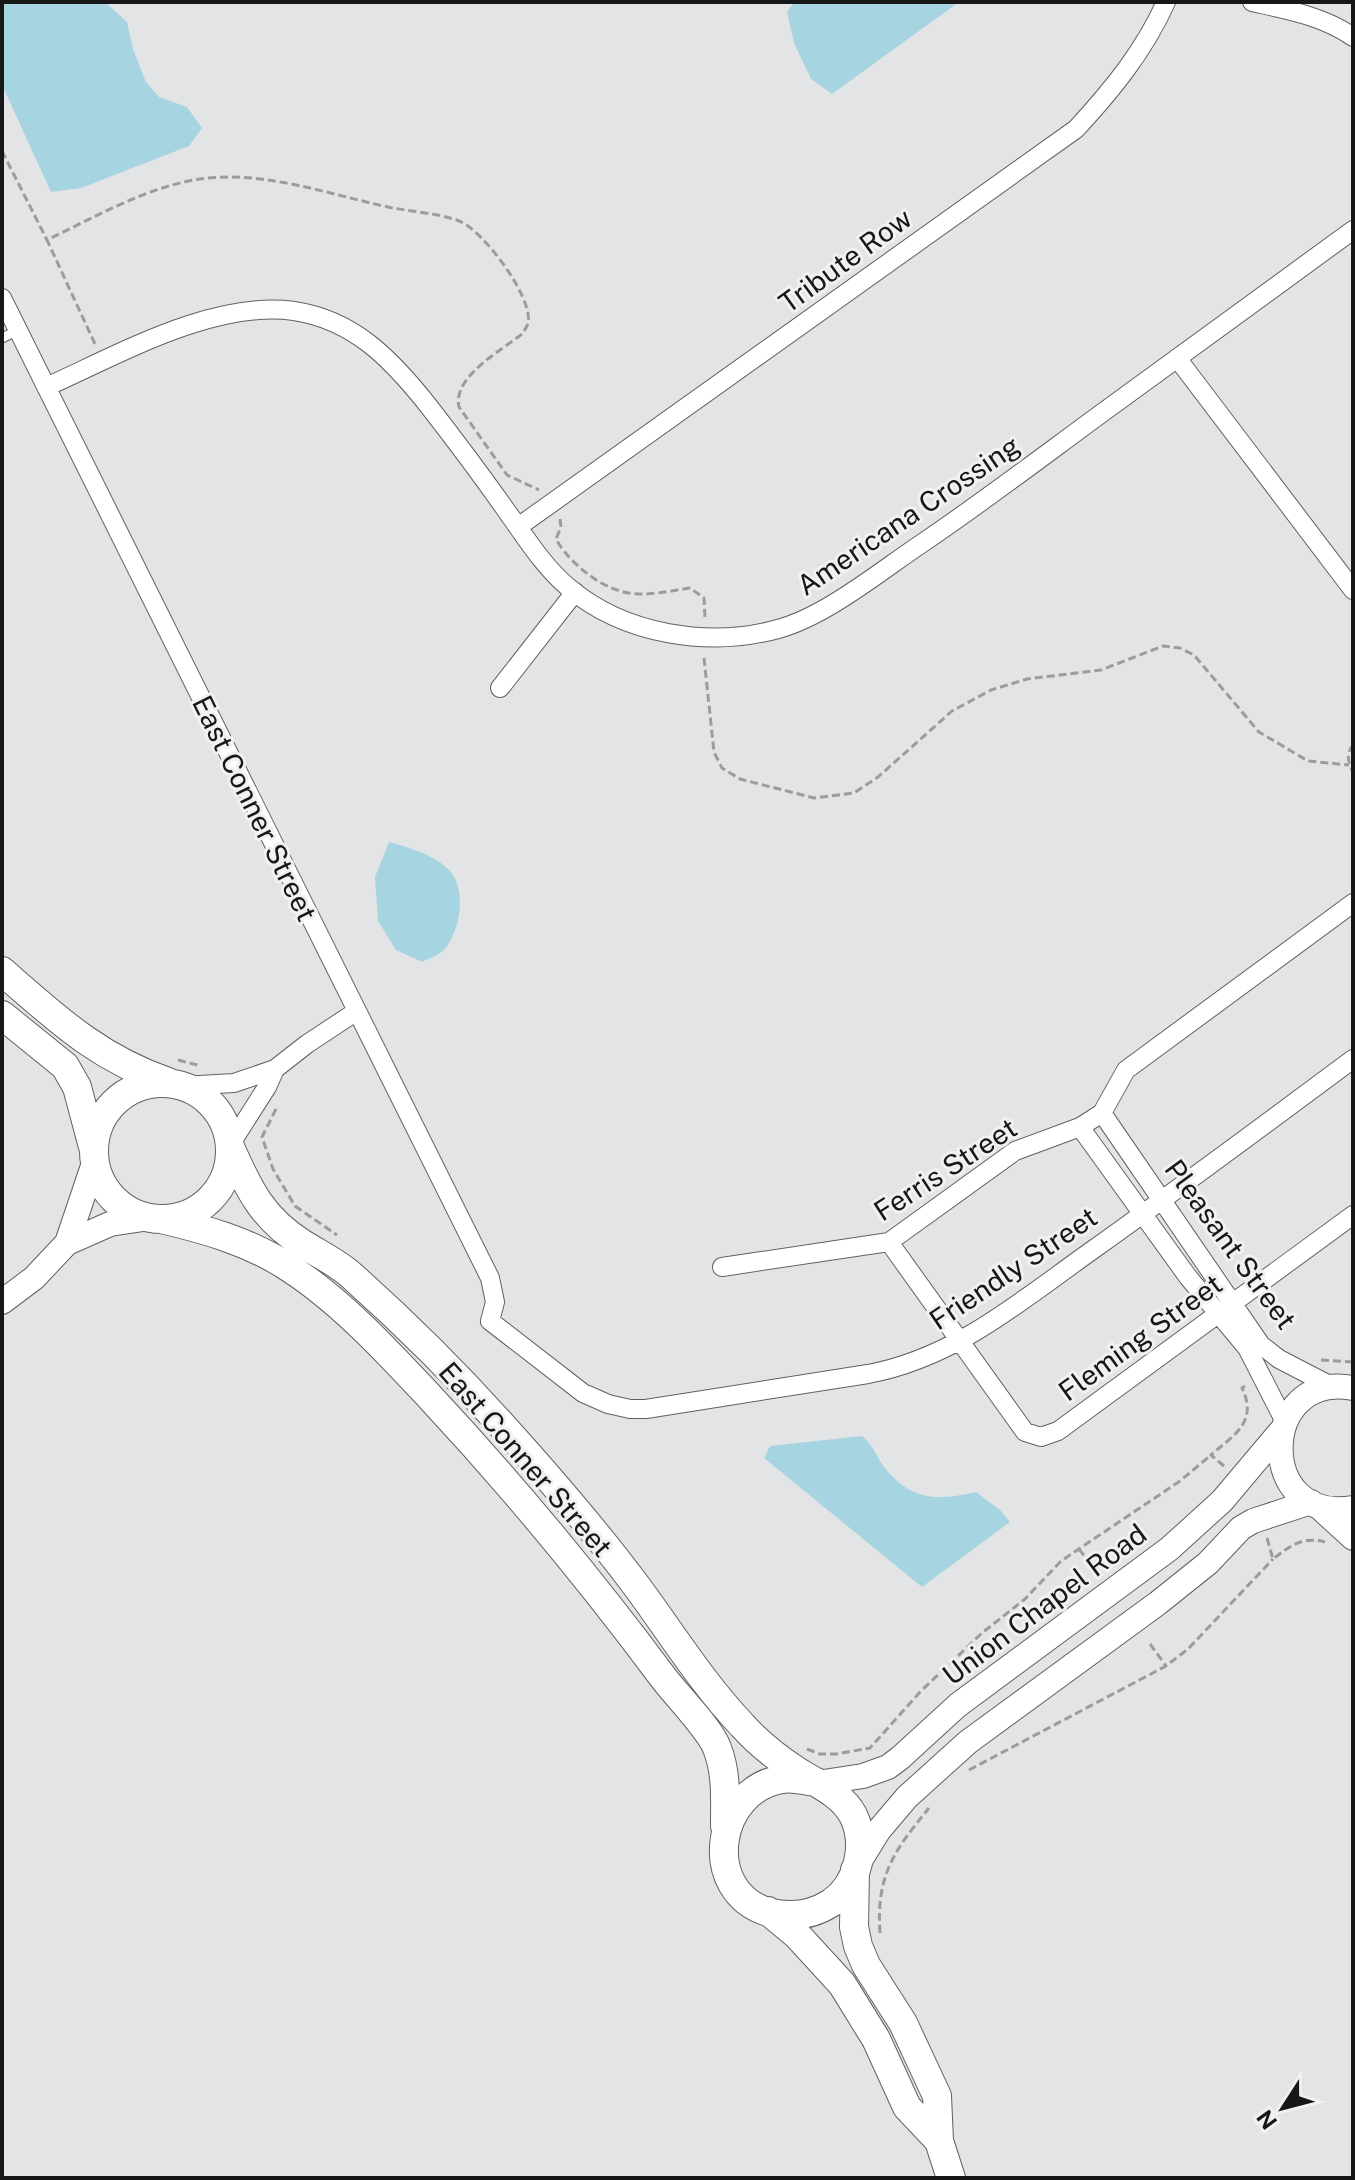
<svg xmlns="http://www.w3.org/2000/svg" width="1355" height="2180" viewBox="0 0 1355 2180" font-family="'Public Sans',sans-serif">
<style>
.water{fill:#a6d5e1}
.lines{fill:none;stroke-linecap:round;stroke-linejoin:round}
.lane-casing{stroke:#616163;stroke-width:11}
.street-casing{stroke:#616163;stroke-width:20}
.secondary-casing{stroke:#616163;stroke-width:26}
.primary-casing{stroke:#616163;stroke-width:30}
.path{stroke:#9b9c9d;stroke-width:3;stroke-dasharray:8 4;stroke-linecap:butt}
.lane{stroke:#fff;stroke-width:9}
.street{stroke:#fff;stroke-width:18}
.secondary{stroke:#fff;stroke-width:24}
.primary{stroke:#fff;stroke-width:28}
.labels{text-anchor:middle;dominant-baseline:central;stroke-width:6;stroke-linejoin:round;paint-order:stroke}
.street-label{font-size:28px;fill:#171717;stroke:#f1f1f3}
</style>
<rect width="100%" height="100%" fill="#e3e4e5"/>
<path class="water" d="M 2,2 L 105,2 L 127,22 L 133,49 L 146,82 L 159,97 L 187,107 L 202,128 L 189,146 L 81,188 L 51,192 L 2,85 Z
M 794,2 L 959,2 L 832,94 L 811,79 L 794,43 L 787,12 Z
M 389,842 C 408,847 432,854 447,868 C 468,887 461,930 444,950 C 439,955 428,959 422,962 L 396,950 L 378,921 L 375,877 Z
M 862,1436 C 873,1444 876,1456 884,1467 C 911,1501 937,1501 976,1492 L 1000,1510 L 1010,1522 L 922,1587 L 764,1458 L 770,1446 Z"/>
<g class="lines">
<g class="lane-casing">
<path id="lane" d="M 2,338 L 18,330"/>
</g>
<g class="street-casing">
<path id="street" d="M 1252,2 C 1288,10 1323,16 1353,37
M 2,298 L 490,1278 L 495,1302 L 490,1321 L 583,1393 L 608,1404 L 630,1409 L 646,1409 L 868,1374 C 956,1358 1023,1299 1094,1249 C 1181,1187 1267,1123 1353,1059
M 1177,358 L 1353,590
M 46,387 C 118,355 213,300 294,311 C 354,320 391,359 427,404 C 455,440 482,476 508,513 C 526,538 544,567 568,587 C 624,635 709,648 778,629 C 826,616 879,572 921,544 C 983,502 1042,457 1102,413 C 1185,352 1269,291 1353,230
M 518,527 L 1076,129 C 1112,90 1144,51 1166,2
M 500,688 L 575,592
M 182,1086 L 234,1083 L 275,1069 L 307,1044 L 357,1011
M 1102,1113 L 1261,1345 L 1279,1359 L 1333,1387
M 1080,1127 L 1188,1277 L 1247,1348 L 1285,1422
M 230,1145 L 267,1087 L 275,1069
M 889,1242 L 1025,1432 L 1041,1437 L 1058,1431 L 1353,1215
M 722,1267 L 889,1242 L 1015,1151 L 1080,1127 L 1102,1113 L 1126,1070 L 1353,903"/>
</g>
<g class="secondary-casing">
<path id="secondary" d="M 67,1243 L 110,1224 L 150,1218
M 2,1302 L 34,1278 L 67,1243 L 95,1160
M 1353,1388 C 1258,1370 1255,1525 1353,1508
M 1318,1506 L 1353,1538
M 817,1783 L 863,1776 L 888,1767 L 900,1758 L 958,1705 L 1169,1549 L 1222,1501 L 1281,1431
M 858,1864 L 879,1830 L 907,1797 L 968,1742 L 1158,1603 L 1208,1563 L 1241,1528 L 1253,1521 L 1311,1502"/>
</g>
<g class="primary-casing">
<path id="primary" d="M 2,971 C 57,1019 98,1058 168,1082
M 2,1015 L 65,1066 L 77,1087 L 93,1147
M94 1151a68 68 0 1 1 136 0a68 68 0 1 1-136 0Z
M 230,1147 C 249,1190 262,1218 303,1244 C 319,1254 338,1263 352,1276 C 407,1325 460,1378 509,1433 C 553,1482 596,1532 635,1584 C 670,1631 702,1683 742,1725 C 758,1743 777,1758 797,1771 C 817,1784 841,1793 853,1815 C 868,1845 858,1885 831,1903 C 812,1915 790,1918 768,1912 C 700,1891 715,1789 783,1779 C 794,1777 805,1781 816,1782
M 161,1219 C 204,1229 247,1241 285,1265 C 339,1299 386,1350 429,1396 C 512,1485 589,1578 662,1676 C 676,1695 710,1729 717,1748 C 727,1773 725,1800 725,1826
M 855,1870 L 854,1927 L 858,1946 L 866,1965 L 903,2023 L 937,2096 L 939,2141 L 951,2178
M 768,1911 L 797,1935 L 842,1984 L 876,2039 L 907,2107 L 939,2141"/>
</g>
<path class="path" d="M 2,151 L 47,240
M 95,344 L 47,240 C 93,218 143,189 194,180 C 260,168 329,195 393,208 C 414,212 438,213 459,221 C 482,229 534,298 528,323 C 527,327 524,331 522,334 C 502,350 452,377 459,407 L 507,475 L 539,490
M 560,519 L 561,527 L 556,539 C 568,561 596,584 620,591 C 641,598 669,591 690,588 L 704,598 L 705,618
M 704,658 L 714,752 L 722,768 L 740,779 L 814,798 L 854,793 L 878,777 L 952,711 L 991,690 L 1027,679 L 1101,670 L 1163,646 L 1180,648 L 1194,655 L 1259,732 L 1308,761 L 1349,765
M 1353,745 C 1346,753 1348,763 1353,772
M 178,1060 L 201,1066
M 276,1109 L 262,1137 L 273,1169 L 295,1206 L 337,1235
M 1321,1360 L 1353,1362
M 1224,1466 L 1211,1455 C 1235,1434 1258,1422 1242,1388 L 1245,1386
M 1267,1538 L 1273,1559 C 1290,1546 1302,1536 1325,1542
M 1079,1549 L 1098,1574
M 1150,1644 L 1166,1666
M 807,1749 L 820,1754 L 836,1754 L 870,1748 L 920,1692 L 982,1633 L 1025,1599 L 1061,1561 L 1180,1481 L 1211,1455
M 969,1770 L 1166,1666 L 1188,1649 L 1273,1559
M 880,1933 C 876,1875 894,1851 929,1808"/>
<use href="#lane" class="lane"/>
<use href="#street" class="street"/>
<use href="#secondary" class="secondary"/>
<use href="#primary" class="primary"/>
</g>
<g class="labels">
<g class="street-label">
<text transform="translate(845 260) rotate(-36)">Tribute Row</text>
<text transform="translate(908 515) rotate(-34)">Americana Crossing</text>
<text transform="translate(255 808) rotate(64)">East Conner Street</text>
<text transform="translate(945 1169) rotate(-33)">Ferris Street</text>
<text transform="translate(1231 1244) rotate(54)">Pleasant Street</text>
<text transform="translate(1013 1268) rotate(-34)">Friendly Street</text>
<text transform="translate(1140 1337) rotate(-36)">Fleming Street</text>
<text transform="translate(526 1459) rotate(49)">East Conner Street</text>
<text transform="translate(1044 1604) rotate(-37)">Union Chapel Road</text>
</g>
</g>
<rect width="1355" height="2180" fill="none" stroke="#171717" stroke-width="8"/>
<g transform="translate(1283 2108) rotate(234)" stroke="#f1f1f3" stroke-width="6" paint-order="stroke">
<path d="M0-6L14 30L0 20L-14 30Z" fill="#171717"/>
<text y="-12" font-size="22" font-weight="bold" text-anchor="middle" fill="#171717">N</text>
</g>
</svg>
